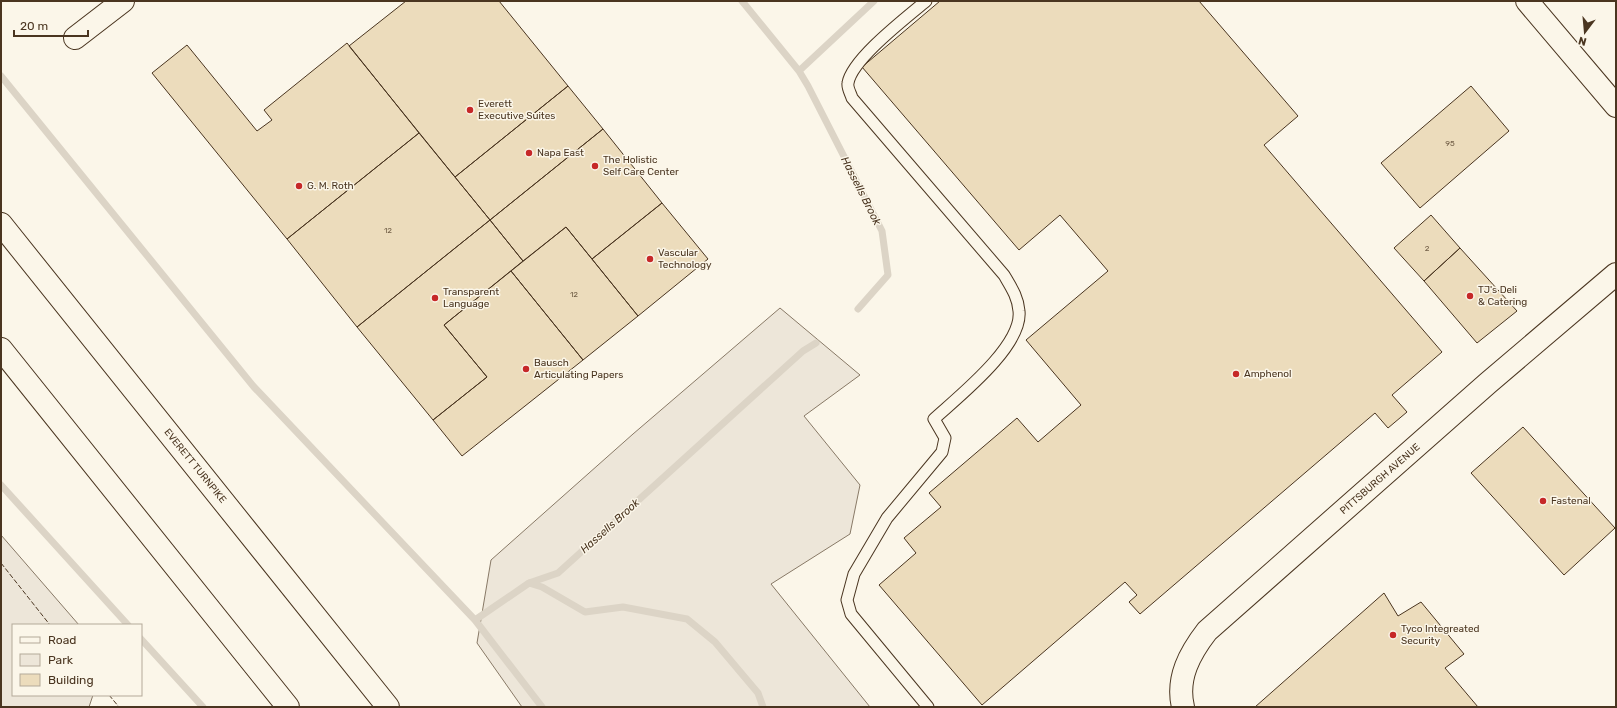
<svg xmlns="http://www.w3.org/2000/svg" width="1617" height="708" viewBox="0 0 1617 708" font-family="Rubik,sans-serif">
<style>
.green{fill:#ede6d9;stroke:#887966}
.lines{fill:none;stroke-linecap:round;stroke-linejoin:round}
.stream{stroke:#dcd4c6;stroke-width:7}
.building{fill:#ecdcbc;stroke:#4a3520}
.lane-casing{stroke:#4a3520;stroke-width:13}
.street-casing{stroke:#4a3520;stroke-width:24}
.secondary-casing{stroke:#4a3520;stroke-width:24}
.highway-casing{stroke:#4a3520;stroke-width:24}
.lane{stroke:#fbf6e9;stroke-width:11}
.street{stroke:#fbf6e9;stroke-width:22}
.secondary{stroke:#fbf6e9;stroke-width:22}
.highway{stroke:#fbf6e9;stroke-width:22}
.fence{stroke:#4a3520;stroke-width:1;stroke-dasharray:5 2;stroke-linecap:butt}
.poi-dot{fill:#c62828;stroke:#fbf6e9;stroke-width:1.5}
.labels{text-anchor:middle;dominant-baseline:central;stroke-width:3;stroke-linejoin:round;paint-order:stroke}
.number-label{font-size:8px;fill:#725f47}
.poi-label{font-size:10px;fill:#4a3520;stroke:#fbf6e9;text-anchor:start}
.street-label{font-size:10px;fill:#4a3520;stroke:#fbf6e9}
.water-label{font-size:11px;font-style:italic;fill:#4a3520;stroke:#fbf6e9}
</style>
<rect width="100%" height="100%" fill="#fbf6e9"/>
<path class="green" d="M 780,308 L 860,375 L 804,416 L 860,485 L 850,534 L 771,584 L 870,707 L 522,707 L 477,643 L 491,560 L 633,434 Z
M 1,535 L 79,625 L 13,625 L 13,695 L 93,695 L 89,707 L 1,707 Z"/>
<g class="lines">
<path class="stream" d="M 742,1 L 799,71 L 808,86 L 882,231 L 888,275 L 858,309
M 799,71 L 874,1
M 1,76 L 254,387 L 475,620
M 1,485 L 128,625
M 529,583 L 542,587 L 585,612 L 623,607 L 687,619 L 715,642 L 758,693 L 763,707
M 141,639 L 203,707
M 542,707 L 475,620 L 529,583 L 558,573 L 803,351 L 816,343"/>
</g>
<path class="building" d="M 406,1 L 499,1 L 568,86 L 455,177 L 349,46 Z
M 940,1 L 1199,1 L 1298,116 L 1264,145 L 1442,352 L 1392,395 L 1407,412 L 1388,428 L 1375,413 L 1140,614 L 1129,602 L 1137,595 L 1125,582 L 982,705 L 879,585 L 916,553 L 904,538 L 941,507 L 929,493 L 1017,418 L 1038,442 L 1081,405 L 1026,340 L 1108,271 L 1060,215 L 1019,250 L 862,67 Z
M 347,43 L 419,133 L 287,239 L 152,73 L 187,45 L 257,131 L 272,120 L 264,110 Z
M 568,86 L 603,129 L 490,220 L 455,177 Z
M 1471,86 L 1509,131 L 1420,208 L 1381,163 Z
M 603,129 L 662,203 L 592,259 L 566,227 L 523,261 L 490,220 Z
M 419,133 L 490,220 L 357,327 L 287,239 Z
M 662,203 L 708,259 L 638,316 L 592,259 Z
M 1431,215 L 1460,248 L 1424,281 L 1394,248 Z
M 490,220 L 523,261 L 444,325 L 487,377 L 433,420 L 357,327 Z
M 566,227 L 638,316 L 583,360 L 511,271 Z
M 1460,248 L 1517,311 L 1477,343 L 1424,281 Z
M 511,271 L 583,360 L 462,456 L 433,420 L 487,377 L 444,325 Z
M 1523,427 L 1615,528 L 1564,575 L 1471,473 Z
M 1384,593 L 1398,616 L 1421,602 L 1464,654 L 1445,668 L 1478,707 L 1255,707 Z"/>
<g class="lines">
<g class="lane-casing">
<path id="lane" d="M 926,1 C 906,18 852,59 848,83 C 847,88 851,94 852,98 L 1004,275 C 1011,287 1018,297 1019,311 C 1023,346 958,397 934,419 L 945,438 L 942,452 L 887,518 L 854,574 L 847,600 L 851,614 L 928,707"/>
</g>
<g class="street-casing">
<path id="street" d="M 75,38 L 123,1
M 1183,707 C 1176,678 1190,653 1207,631 L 1488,383 L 1616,274"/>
</g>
<g class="secondary-casing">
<path id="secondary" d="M 1527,1 L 1616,106"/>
</g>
<g class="highway-casing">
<path id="highway" d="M 1,224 L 388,707
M 1,349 L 288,707"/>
</g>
<use href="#lane" class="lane"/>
<use href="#street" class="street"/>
<use href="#secondary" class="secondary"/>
<use href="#highway" class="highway"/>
<path class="fence" d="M 1,563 L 50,625
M 109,695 L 119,707"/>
</g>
<g class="poi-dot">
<circle cx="470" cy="110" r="4"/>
<circle cx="529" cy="153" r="4"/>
<circle cx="595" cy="166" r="4"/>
<circle cx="299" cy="186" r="4"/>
<circle cx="650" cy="259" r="4"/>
<circle cx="1470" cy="296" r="4"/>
<circle cx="435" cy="298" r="4"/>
<circle cx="526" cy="369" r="4"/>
<circle cx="1236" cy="374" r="4"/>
<circle cx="1543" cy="501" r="4"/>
<circle cx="1393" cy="635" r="4"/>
</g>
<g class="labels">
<g class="number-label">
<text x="1450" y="143">95</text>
<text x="388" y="230">12</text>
<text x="1427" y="248">2</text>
<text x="574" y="294">12</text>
</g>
<g class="poi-label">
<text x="478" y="104">Everett<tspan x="478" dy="12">Executive Suites</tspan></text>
<text x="537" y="153">Napa East</text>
<text x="603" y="160">The Holistic<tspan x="603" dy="12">Self Care Center</tspan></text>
<text x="307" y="186">G. M. Roth</text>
<text x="658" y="253">Vascular<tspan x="658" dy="12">Technology</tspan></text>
<text x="1478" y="290">TJ's Deli<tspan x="1478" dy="12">&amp; Catering</tspan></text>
<text x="443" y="292">Transparent<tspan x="443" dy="12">Language</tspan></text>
<text x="534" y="363">Bausch<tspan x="534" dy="12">Articulating Papers</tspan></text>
<text x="1244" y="374">Amphenol</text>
<text x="1551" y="501">Fastenal</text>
<text x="1401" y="629">Tyco Integreated<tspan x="1401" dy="12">Security</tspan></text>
</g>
<g class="street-label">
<text transform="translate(195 466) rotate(51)">EVERETT TURNPIKE</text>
<text transform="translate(1380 479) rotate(-41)">PITTSBURGH AVENUE</text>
</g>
<g class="water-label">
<text transform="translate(861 191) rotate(63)">Hassells Brook</text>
<text transform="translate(610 526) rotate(-42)">Hassells Brook</text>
</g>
</g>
<rect width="1617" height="708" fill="none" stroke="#4a3520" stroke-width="4"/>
<rect x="12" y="624" width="130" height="72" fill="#fbf6e9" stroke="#b4a999"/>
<rect x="20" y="637" width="20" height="6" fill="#fbf6e9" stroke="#b4a999"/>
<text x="48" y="644" font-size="12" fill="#4a3520">Road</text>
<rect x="20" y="654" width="20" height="12" fill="#ede6d9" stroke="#b4a999"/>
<text x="48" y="664" font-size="12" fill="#4a3520">Park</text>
<rect x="20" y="674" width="20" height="12" fill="#ecdcbc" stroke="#b4a999"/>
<text x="48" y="684" font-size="12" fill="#4a3520">Building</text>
<g transform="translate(1585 32) rotate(196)" stroke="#fbf6e9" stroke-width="3" paint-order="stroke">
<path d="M0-3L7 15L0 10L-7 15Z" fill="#4a3520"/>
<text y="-6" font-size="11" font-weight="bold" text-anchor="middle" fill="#4a3520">N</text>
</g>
<path d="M14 30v6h74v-6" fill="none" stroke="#4a3520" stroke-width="2"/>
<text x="20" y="30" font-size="12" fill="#4a3520" stroke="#fbf6e9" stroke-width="3" paint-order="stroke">20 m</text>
</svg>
